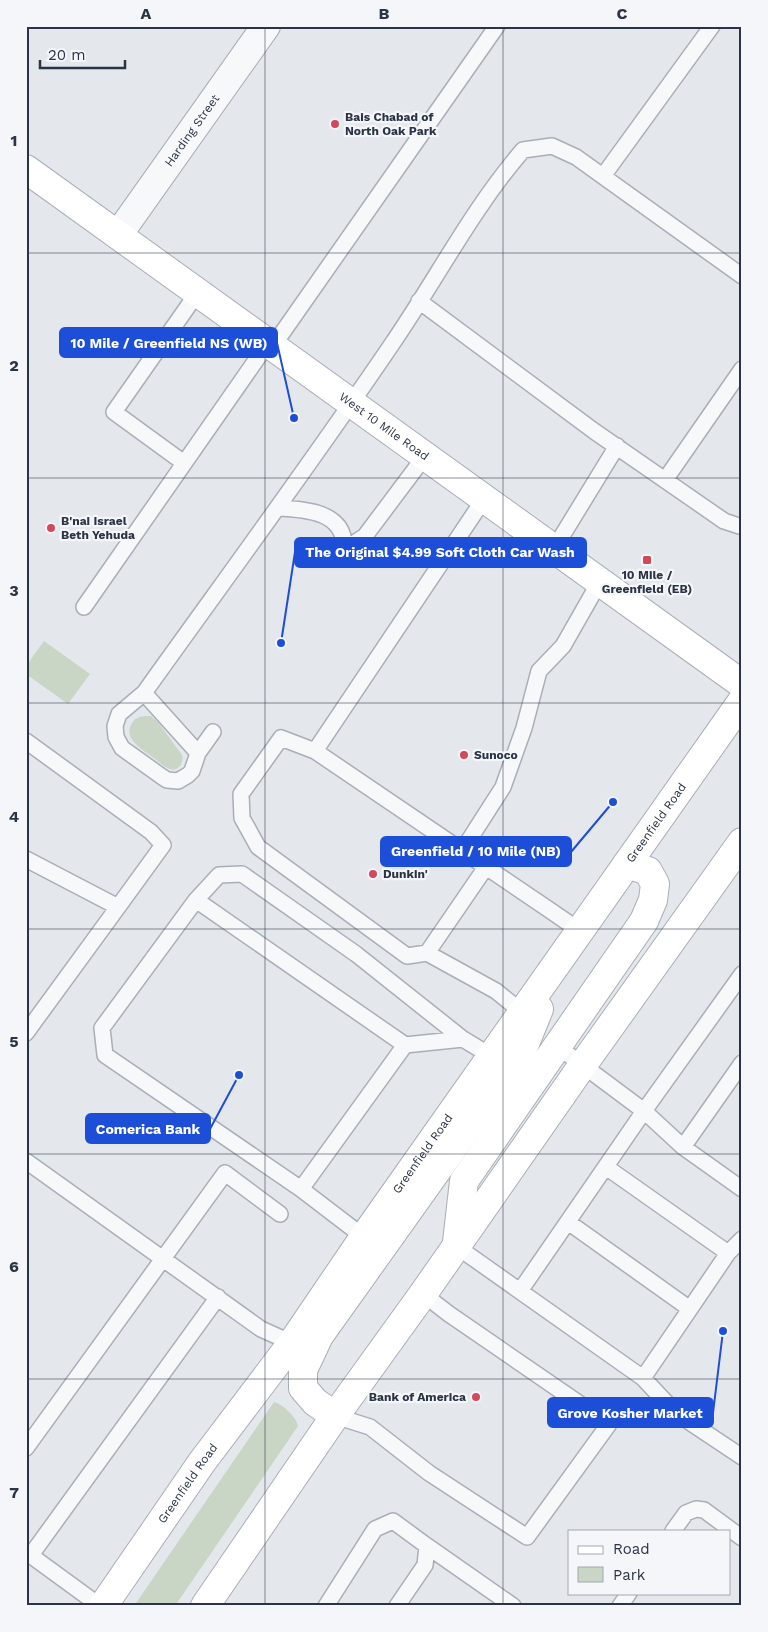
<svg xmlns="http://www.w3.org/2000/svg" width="768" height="1632" viewBox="0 0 768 1632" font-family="'Work Sans',sans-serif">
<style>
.green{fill:#c9d6c5}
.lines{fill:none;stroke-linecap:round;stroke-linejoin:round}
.lane-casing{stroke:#a9aeb7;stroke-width:18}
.street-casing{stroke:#a9aeb7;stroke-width:30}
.secondary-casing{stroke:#a9aeb7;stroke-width:30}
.lane{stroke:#f7f8fa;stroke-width:15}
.street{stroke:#f7f8fa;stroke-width:28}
.secondary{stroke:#fff;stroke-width:28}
.grid{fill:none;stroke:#2b3445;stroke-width:1;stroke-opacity:0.55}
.poi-dot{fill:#d1495b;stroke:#f4f6f9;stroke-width:2}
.labels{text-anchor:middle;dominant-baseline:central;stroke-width:4.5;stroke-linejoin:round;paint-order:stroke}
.poi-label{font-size:12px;font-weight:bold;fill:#2b3445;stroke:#f4f6f9;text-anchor:start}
.street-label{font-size:12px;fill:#2b3445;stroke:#f4f6f9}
.leader{fill:none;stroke:#1d4ed8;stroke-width:2}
.callout-dot{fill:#1d4ed8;stroke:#f4f6f9;stroke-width:2}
.callout{fill:#1d4ed8;stroke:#1d4ed8;stroke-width:2}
.callout-label{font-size:14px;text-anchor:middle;font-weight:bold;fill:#fff}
.neatline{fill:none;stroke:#2b3445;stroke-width:2}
.grid-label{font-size:16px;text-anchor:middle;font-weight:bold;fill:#2b3445}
</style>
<rect width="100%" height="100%" fill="#e4e7ec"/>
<path class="green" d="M 44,641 L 90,674 L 68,704 L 26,674 L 26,666 Z
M 145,716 L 151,716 L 158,722 L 182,755 C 184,762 179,772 170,769 C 164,767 159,762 154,758 C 143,750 122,739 132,723 C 135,718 139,717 145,716 Z
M 274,1402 C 283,1404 297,1418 298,1426 L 175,1606 L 134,1606 Z"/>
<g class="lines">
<g class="lane-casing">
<path id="lane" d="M 603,176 L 712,26
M 419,301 L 594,431 L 724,521 L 739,526 L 742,525
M 273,346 L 497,26
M 184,463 L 114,412 L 198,292
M 665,480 L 742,369
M 277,508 C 304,509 347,511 344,550
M 554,549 L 617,446
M 344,550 L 365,536 L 425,456
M 84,607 L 268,343
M 144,693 L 198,753
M 213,732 L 198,753 L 192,771 L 188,775 L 178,781 L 167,780 L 161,776 L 122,748 L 116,737 L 115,726 L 119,714 L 144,693 C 227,577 312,462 392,344 C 436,280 472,209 523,150 L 552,146 L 576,157 L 742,276
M 26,741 L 151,832 L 163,845 L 118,907 L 26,859
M 315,751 L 484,499
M 462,851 L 503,787 L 524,728 L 539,671 L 563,646 L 600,581
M 196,900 L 405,1045
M 427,953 L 486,867
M 523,1013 L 496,991 L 427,953 L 407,956 L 258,847 L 242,818 L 241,794 L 281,738 L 315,751 L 551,911 L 580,931
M 26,1033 L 118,907
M 557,1046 L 644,1111 L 683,1147 L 742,1189
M 683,1147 L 742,1063
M 26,1161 L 261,1329 L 292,1343
M 606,1167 L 728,1253
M 301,1189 L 105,1055 L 102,1028 L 196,900 L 219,875 L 242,874 L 356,954 L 463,1039
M 568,1222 L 690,1309
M 369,1241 L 301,1189 L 405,1045 L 463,1039 L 496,1059
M 456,1246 L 643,1378 L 676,1413 L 742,1457
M 520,1291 L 644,1111 L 742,974
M 643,1378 L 728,1253 L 742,1239
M 335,1416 L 370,1427 L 429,1473 L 527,1537 L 609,1424 L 449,1314 L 423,1294
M 26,1448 L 225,1173 L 280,1214
M 673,1531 L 686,1513 L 696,1509 L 704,1510 L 742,1538
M 427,1546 L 513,1606
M 26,1552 L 100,1606
M 31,1555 L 218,1297
M 326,1606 L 375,1529 L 393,1521 L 427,1546 L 425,1565 L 397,1606
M 620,1606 L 629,1593"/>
</g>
<g class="street-casing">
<g id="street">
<path id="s1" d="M 118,235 L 266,26"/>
</g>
</g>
<g class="secondary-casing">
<g id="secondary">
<path id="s2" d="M 26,169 L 742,684"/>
<path d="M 457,1242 L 464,1181 L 644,921 L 653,900 L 655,884 L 648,871 L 627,864"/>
<path d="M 335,1416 L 315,1402 L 303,1388 L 303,1370 L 319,1336 L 522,1051 L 539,1009"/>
<path id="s3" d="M 103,1606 L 202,1462 L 292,1343 L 364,1237 L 742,701"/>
<path d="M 205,1606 L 335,1416 L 423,1294 L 582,1066 L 742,842"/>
</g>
</g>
<use href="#lane" class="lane"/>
<use href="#street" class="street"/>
<use href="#secondary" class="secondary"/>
</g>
<path class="grid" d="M 265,26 L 265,1606M 503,26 L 503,1606M 26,253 L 742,253M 26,478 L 742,478M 26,703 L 742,703M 26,929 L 742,929M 26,1154 L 742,1154M 26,1379 L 742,1379"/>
<g class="poi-dot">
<circle cx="335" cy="124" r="5"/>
<circle cx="51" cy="528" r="5"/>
<rect x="642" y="555" width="10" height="10" rx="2.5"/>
<circle cx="464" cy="755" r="5"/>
<circle cx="373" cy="874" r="5"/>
<circle cx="476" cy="1397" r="5"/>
</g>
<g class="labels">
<g class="poi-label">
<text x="345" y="117">Bais Chabad of<tspan x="345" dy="14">North Oak Park</tspan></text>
<text x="61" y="521">B'nai Israel<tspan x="61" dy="14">Beth Yehuda</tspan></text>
<text x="647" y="575" text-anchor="middle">10 Mile /<tspan x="647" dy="14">Greenfield (EB)</tspan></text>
<text x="474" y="755">Sunoco</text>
<text x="383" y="874">Dunkin'</text>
<text x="466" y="1397" text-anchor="end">Bank of America</text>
</g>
<g class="street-label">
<text stroke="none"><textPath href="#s1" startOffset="128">Harding Street</textPath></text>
<text stroke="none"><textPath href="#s2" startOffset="441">West 10 Mile Road</textPath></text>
<text stroke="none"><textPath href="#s3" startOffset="959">Greenfield Road</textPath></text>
<text stroke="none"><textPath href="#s3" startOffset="554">Greenfield Road</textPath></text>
<text stroke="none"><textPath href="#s3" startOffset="149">Greenfield Road</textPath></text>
</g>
</g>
<path class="leader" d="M294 418L277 343M281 643L295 552M613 802L571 852M239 1075L210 1129M723 1331L713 1413"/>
<g class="callout-dot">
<circle cx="294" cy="418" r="5"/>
<circle cx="281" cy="643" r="5"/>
<circle cx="613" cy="802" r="5"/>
<circle cx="239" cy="1075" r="5"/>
<circle cx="723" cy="1331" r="5"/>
</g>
<g class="callout">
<rect x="60" y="328" width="217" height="29" rx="5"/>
<rect x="295" y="538" width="291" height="29" rx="5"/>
<rect x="381" y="837" width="190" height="29" rx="5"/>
<rect x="86" y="1114" width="124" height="29" rx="5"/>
<rect x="548" y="1398" width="165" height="29" rx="5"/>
</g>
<g class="callout-label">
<text x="169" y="348">10 Mile / Greenfield NS (WB)</text>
<text x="440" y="557">The Original $4.99 Soft Cloth Car Wash</text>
<text x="476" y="856">Greenfield / 10 Mile (NB)</text>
<text x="148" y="1134">Comerica Bank</text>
<text x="630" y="1418">Grove Kosher Market</text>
</g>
<rect width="768" height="1632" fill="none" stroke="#f4f6f9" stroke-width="55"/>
<rect x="568" y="1530" width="162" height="65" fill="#f4f6f9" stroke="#a4a8b1"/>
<rect x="578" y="1546" width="25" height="8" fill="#ffffff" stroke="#a4a8b1"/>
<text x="613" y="1554" font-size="15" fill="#2b3445">Road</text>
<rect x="578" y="1567" width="25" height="15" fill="#c9d6c5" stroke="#a4a8b1"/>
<text x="613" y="1580" font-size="15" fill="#2b3445">Park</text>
<path d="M40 60v8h85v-8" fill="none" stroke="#2b3445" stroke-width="2.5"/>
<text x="48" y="60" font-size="15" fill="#2b3445" stroke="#f4f6f9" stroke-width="4" paint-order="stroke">20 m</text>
<rect x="28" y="28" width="712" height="1576" class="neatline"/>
<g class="grid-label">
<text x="146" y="19">A</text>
<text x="384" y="19">B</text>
<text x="622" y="19">C</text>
<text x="14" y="146">1</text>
<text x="14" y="371">2</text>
<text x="14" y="596">3</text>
<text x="14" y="822">4</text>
<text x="14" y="1047">5</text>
<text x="14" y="1272">6</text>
<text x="14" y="1498">7</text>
</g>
</svg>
